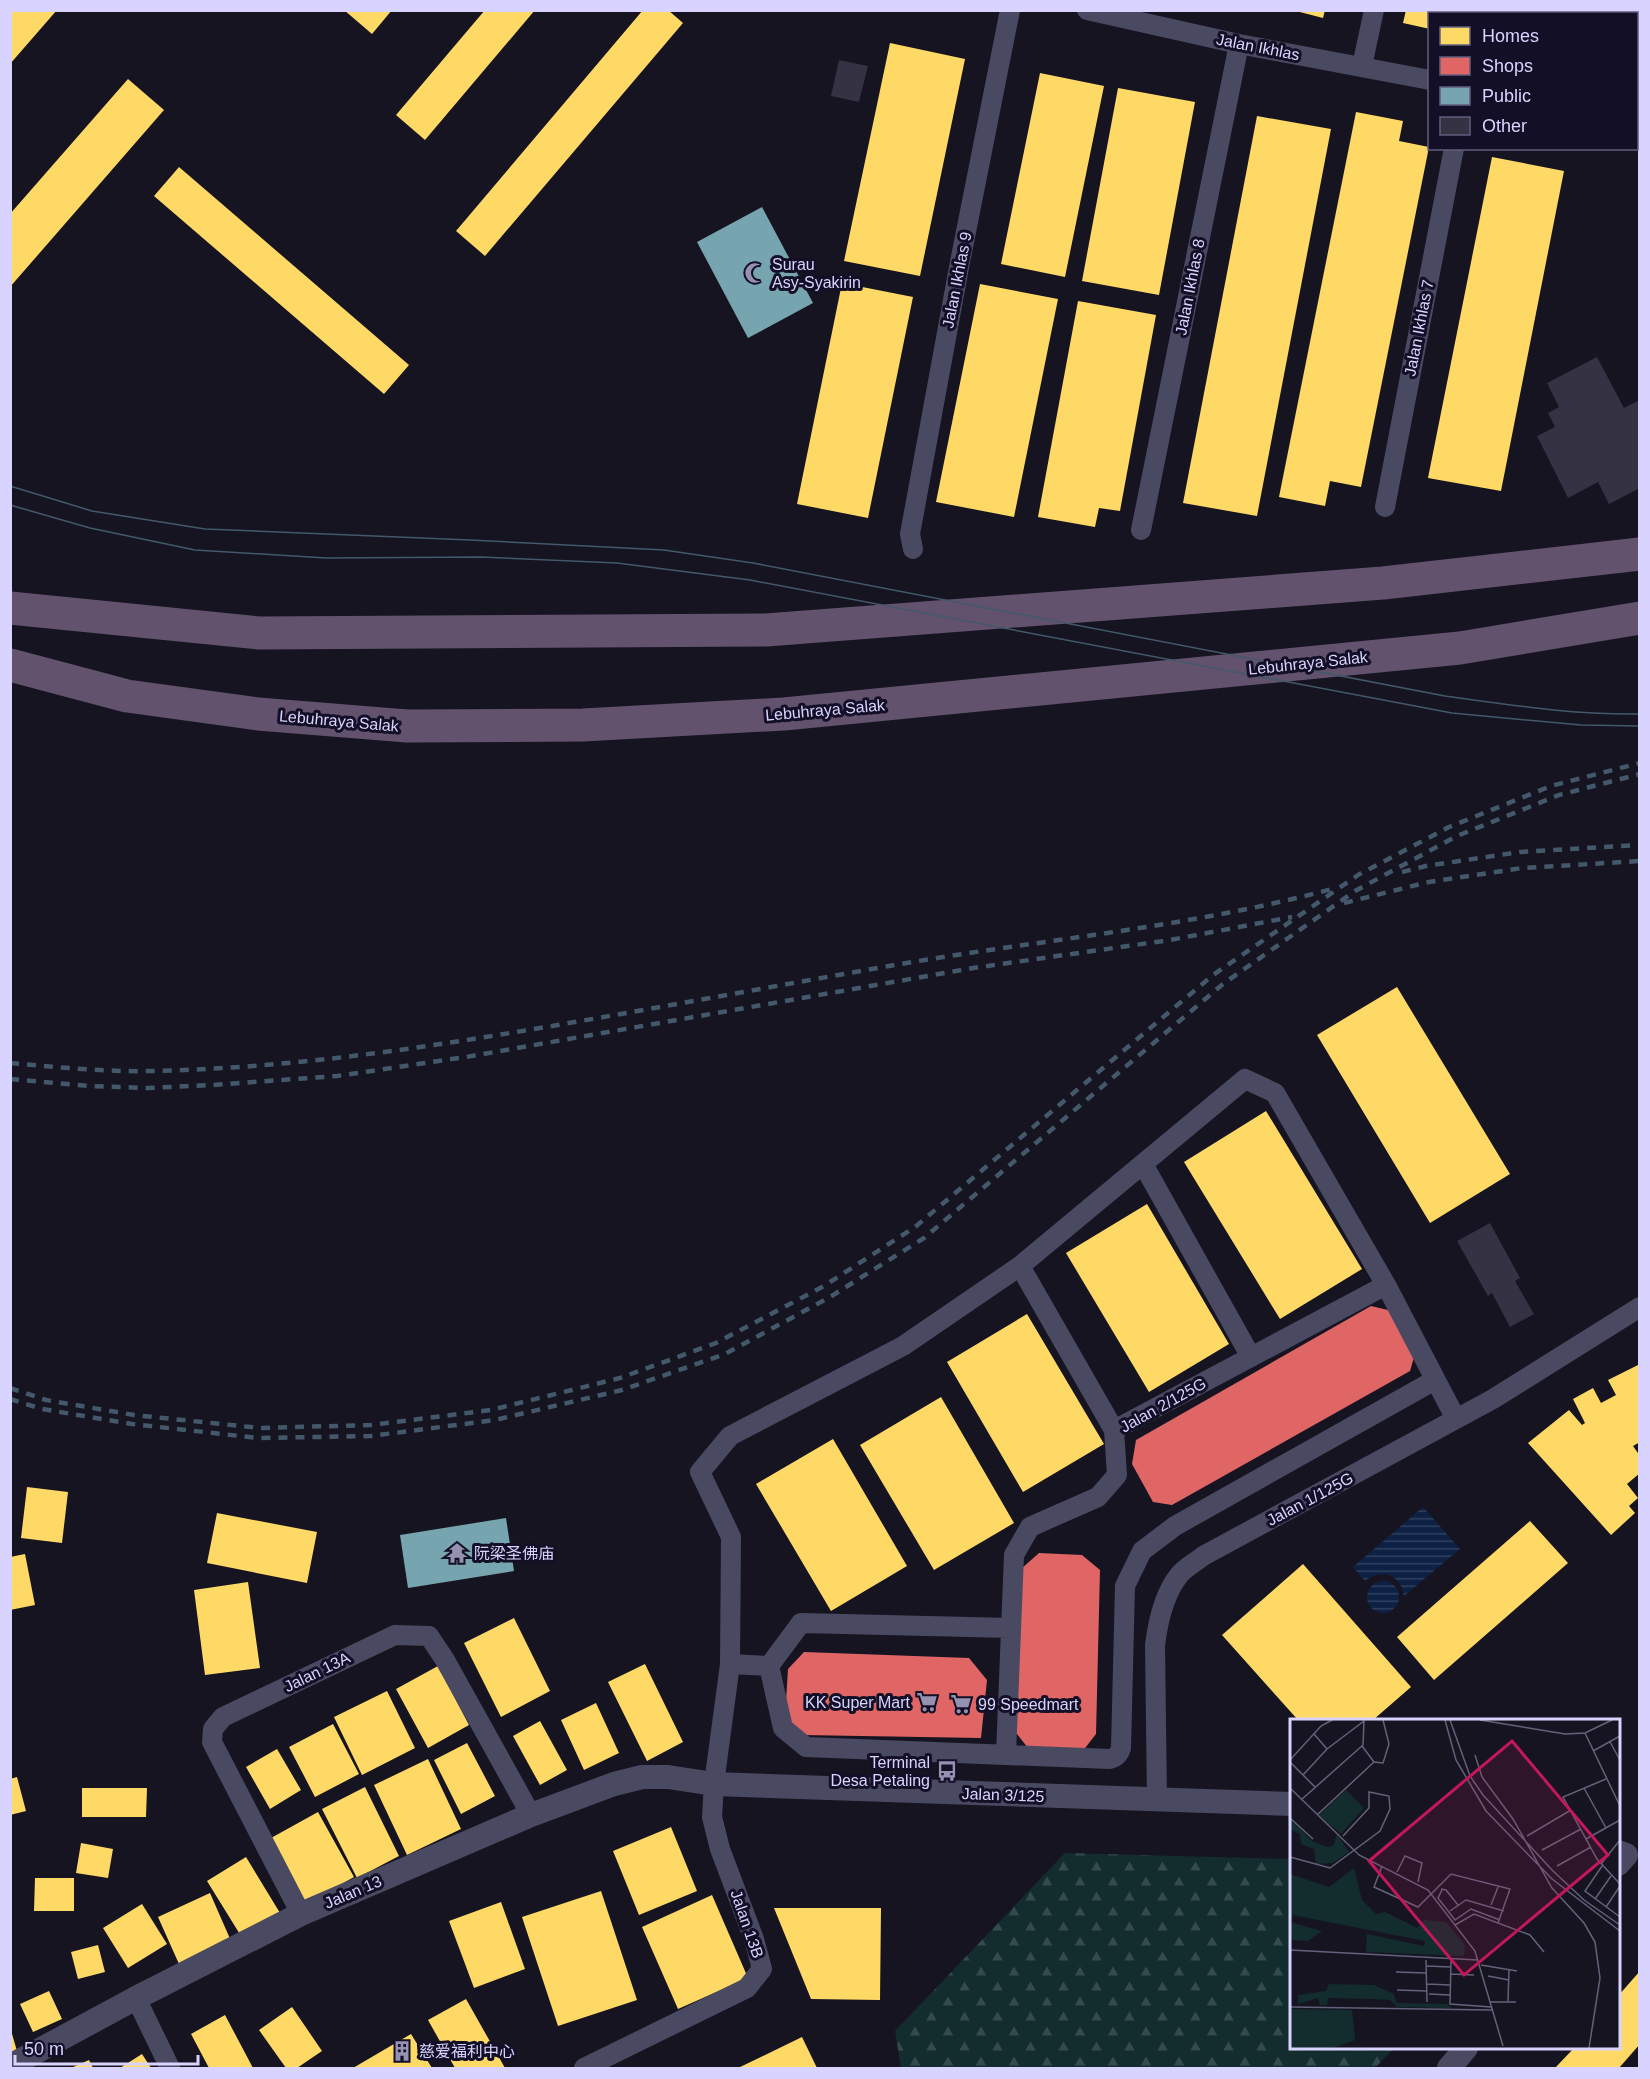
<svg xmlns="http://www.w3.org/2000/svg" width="1650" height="2079" viewBox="0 0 1650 2079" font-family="Helvetica,'Noto Sans SC',sans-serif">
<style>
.forest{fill:url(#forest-firs)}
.water{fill:url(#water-rules)}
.homes{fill:#ffd966}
.shops{fill:#e06666}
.public{fill:#76a5af}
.building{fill:#343243}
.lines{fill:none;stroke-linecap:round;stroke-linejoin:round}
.minor{stroke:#4a4962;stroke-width:20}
.tertiary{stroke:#4a4962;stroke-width:24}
.trunk{stroke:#62526e;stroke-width:33}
.tram{stroke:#43596b;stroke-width:1.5}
.rail{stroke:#43596b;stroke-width:4.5;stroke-dasharray:9 8;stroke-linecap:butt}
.labels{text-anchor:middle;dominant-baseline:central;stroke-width:6;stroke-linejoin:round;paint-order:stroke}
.street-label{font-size:16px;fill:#d9d4ff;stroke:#130f26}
.poi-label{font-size:16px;fill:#d9d4ff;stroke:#130f26;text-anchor:start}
.inset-road{fill:none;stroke:#64617a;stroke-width:1.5}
.view{fill:#c2185b;fill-opacity:0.15;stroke:#c2185b;stroke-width:3}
.inset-edge{fill:none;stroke:#d9d4ff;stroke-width:3}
</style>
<defs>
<pattern id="forest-firs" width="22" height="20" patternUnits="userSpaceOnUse" patternTransform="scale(1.5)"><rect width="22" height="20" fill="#132c2d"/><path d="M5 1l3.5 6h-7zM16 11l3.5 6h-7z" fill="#354a4c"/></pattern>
<pattern id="water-rules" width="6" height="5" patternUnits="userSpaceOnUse" patternTransform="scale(1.5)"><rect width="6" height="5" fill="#0d2144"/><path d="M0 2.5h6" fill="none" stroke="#304060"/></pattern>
</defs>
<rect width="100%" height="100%" fill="#161421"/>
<path class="forest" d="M 1065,1853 L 1291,1859 L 1292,2048 L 1394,2048 L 1375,2068 L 901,2068 L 895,2031 Z"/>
<path class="water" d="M 1423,1507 L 1460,1549 L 1404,1596 C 1401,1575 1382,1567 1365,1581 L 1353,1567 Z
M1367 1597a16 16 0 1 1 32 0a16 16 0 1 1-32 0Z"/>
<path class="homes" d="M 10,10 L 57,10 L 10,64 Z
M 344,10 L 392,10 L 372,34 Z
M 485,10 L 535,10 L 425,140 L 396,115 Z
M 643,10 L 668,10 L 683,23 L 485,256 L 456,231 Z
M 1292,10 L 1325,10 L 1323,18 Z
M 1406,10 L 1481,10 L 1480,14 L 1430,14 L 1430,29 L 1403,23 Z
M 890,43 L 965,59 L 920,276 L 844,261 Z
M 1040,73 L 1104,86 L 1065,277 L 1001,264 Z
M 128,79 L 164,110 L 10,287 L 10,214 Z
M 1118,88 L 1195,102 L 1159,295 L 1082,281 Z
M 1356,112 L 1403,121 L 1399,141 L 1429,147 L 1361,487 L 1330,481 L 1325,506 L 1279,497 Z
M 1257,116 L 1331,129 L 1257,516 L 1183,503 Z
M 1492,157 L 1564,171 L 1501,491 L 1428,478 Z
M 179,167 L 409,365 L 384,394 L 154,196 Z
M 842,283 L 913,297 L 868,518 L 797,504 Z
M 980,284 L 1058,299 L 1014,517 L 936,502 Z
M 1078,301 L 1156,315 L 1120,511 L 1099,508 L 1095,527 L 1038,517 Z
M 1397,987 L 1510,1174 L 1430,1223 L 1317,1035 Z
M 1266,1111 L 1362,1269 L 1280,1319 L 1184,1162 Z
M 1147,1204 L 1229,1344 L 1149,1392 L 1066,1253 Z
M 1027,1314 L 1104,1444 L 1023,1492 L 947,1362 Z
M 1640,1364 L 1640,1442 L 1633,1446 L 1640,1456 L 1640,1473 L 1627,1484 L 1638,1498 L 1629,1506 L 1635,1513 L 1611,1535 L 1528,1443 L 1569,1410 L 1582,1425 L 1585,1423 L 1573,1399 L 1593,1388 L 1601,1403 L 1616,1395 L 1608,1380 Z
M 941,1397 L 1014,1523 L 934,1570 L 860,1445 Z
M 833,1439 L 907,1566 L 831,1611 L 756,1484 Z
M 27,1487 L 68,1492 L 62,1543 L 21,1538 Z
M 217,1513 L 317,1532 L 307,1583 L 207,1563 Z
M 1530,1521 L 1568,1563 L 1434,1680 L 1397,1637 Z
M 25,1554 L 35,1605 L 10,1610 L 10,1557 Z
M 1303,1564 L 1411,1687 L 1373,1720 L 1298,1720 L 1222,1635 Z
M 248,1582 L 260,1668 L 205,1675 L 194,1590 Z
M 514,1618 L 550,1691 L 501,1717 L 464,1643 Z
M 645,1664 L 683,1742 L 647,1761 L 608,1682 Z
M 438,1666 L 469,1725 L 428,1748 L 396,1689 Z
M 387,1691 L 415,1748 L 362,1775 L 334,1717 Z
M 596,1703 L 619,1753 L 584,1770 L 561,1720 Z
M 540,1721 L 567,1770 L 540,1785 L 513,1736 Z
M 333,1724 L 359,1774 L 315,1797 L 289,1747 Z
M 467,1743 L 495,1796 L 461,1814 L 434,1760 Z
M 277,1749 L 301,1790 L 270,1809 L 246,1767 Z
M 428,1759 L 461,1829 L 407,1855 L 374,1785 Z
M 17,1777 L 26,1811 L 10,1815 L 10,1779 Z
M 365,1787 L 399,1856 L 357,1878 L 322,1809 Z
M 82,1788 L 147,1788 L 146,1817 L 82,1817 Z
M 318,1812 L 354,1877 L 306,1904 L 271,1838 Z
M 671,1827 L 697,1891 L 639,1915 L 613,1851 Z
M 81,1843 L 113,1849 L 108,1878 L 76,1873 Z
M 246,1857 L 280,1913 L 241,1936 L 207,1881 Z
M 35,1878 L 74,1878 L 74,1911 L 34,1911 Z
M 601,1891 L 637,2000 L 558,2026 L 522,1917 Z
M 210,1893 L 231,1941 L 179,1964 L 158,1917 Z
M 712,1895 L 748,1978 L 678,2009 L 642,1927 Z
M 501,1902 L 525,1969 L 474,1988 L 449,1921 Z
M 142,1904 L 167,1944 L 128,1968 L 103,1928 Z
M 774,1908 L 881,1908 L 880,2000 L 811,1999 Z
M 98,1945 L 105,1972 L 78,1979 L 71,1952 Z
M 1640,1971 L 1640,2044 L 1619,2068 L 1555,2068 L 1574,2048 L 1618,2048 L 1618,1996 Z
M 49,1991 L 62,2019 L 33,2032 L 20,2004 Z
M 466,1999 L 505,2068 L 455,2068 L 428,2020 Z
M 292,2007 L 322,2051 L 297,2068 L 286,2068 L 259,2030 Z
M 225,2015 L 253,2068 L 209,2068 L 191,2034 Z
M 10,2027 L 19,2058 L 10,2060 Z
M 411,2034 L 432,2068 L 353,2068 Z
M 802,2037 L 817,2068 L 738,2068 Z
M 142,2054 L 151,2068 L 120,2068 Z
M 89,2060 L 93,2068 L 71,2068 Z"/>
<path class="shops" d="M 1371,1306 L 1388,1310 L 1415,1354 L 1410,1371 L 1172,1505 L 1153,1502 L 1132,1464 L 1136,1440 Z
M 1039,1553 L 1082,1555 L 1100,1570 L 1096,1734 L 1082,1752 L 1028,1748 L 1013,1729 L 1021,1569 Z
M 804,1652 L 969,1658 L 987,1680 L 981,1738 L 802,1735 L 785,1717 L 788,1669 Z"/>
<path class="public" d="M 762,207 L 813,303 L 748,338 L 697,242 Z
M 506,1518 L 514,1571 L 408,1588 L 400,1535 Z"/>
<path class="building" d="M 839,60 L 868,66 L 859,102 L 831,96 Z
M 1597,357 L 1624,408 L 1640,400 L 1640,488 L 1609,504 L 1598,482 L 1568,498 L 1537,436 L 1555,427 L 1548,413 L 1559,407 L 1547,383 Z
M 1490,1223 L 1520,1278 L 1515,1281 L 1534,1314 L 1510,1327 L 1492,1293 L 1488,1296 L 1457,1241 Z"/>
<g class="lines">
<path class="minor" d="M 1087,10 L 1239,44 L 1430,80
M 1362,66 L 1374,10
M 1636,121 L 1640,121
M 1385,507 L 1454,148
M 1141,530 L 1239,44
M 913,549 L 910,534 L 960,262 L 1010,10
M 1143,1164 L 1251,1357
M 1020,1266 L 1114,1430
M 730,1664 L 769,1666 L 801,1623 L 1011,1628
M 769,1666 L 783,1728 L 806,1747 L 1110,1759 C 1117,1757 1119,1754 1121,1748 L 1125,1586 L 1142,1551 L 1175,1526 L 1435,1380
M 1006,1755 L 1014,1555 L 1030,1527 L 1098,1497 L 1117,1475 L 1114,1430 L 1386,1285
M 1157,1800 L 1155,1645 C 1158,1621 1164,1593 1180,1574 C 1186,1567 1196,1562 1203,1556 L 1493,1399 L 1640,1307
M 301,1914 L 212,1742 L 213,1729 L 223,1717 L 395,1635 L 429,1636 L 445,1660 L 531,1815
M 136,1998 L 170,2068
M 584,2068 L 747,1988 L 762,1969 L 754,1939 L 720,1849 L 712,1817 L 714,1784 L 730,1664 L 731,1537 L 700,1472 L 730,1436 L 903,1346 L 1020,1266 L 1245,1079 L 1275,1093 L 1386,1285 L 1456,1419"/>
<path class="tertiary" d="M 1618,1852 L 1626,1855 L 1618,1864
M 10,2066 L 136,1998 L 301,1914 L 531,1815 L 614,1784 L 642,1777 L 668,1777 L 714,1784 L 1292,1804
M 1449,2068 L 1466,2048"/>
<path class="trunk" d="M 10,608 L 259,633 L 766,630 L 1383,583 L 1640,554
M 10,665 L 127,696 L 258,714 L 407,726 L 583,725 L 784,714 L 1460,648 L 1640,618"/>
<path class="tram" d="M 10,486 L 92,511 L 205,529 L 470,540 L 664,550 L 753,563 L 1445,696 C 1510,705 1574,715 1640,714
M 10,505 L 90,528 L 195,550 L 326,558 L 481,557 L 617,563 L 750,580 L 1452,713 L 1581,725 L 1640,726"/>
<path class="rail" d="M 1402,872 L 1426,866 L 1520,852 L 1640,845
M 1344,903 L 1429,882 L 1522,868 L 1640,861
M 10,1063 C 57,1067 104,1072 151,1071 C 303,1068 449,1044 598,1018 C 695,1001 792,983 889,966 C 1036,940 1187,928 1332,889
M 10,1079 L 89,1086 L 148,1088 L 212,1085 L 337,1076 L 466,1057 L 973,968 L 1170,940 L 1292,917
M 10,1388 L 46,1400 L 134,1415 L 260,1428 L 371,1425 L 491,1410 L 620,1378 L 716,1343 L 824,1286 L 915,1227 L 1213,975 L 1358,875 L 1449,827 L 1551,786 L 1640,763
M 10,1399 L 42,1409 L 132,1424 L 258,1438 L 371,1436 L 495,1420 L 622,1390 L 725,1354 L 830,1297 L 924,1238 L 1223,984 L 1355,891 L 1457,836 L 1559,795 L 1640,774"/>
</g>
<defs>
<g id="mosque-bare" transform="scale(1.62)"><path d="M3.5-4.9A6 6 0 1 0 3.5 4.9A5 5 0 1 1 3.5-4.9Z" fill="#9591b1" stroke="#130f26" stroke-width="2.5" paint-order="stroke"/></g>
<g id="temple-bare" transform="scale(1.62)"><path d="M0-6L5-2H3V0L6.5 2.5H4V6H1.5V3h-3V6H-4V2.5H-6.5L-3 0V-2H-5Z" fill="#9591b1" stroke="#130f26" stroke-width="2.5" paint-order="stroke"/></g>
<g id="supermarket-bare" transform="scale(1.62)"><path d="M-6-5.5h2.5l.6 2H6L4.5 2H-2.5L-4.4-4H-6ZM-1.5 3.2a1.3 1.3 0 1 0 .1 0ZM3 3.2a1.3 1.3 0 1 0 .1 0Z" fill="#9591b1" stroke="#130f26" stroke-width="2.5" paint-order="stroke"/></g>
<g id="bus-bare" transform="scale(1.62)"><path d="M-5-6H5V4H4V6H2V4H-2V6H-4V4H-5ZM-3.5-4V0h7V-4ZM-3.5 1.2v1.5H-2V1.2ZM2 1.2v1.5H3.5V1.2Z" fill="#9591b1" stroke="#130f26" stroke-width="2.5" paint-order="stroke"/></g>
<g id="building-bare" transform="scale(1.62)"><path d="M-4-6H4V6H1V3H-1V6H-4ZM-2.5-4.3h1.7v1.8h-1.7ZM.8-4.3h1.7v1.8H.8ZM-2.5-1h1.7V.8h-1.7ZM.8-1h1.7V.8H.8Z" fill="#9591b1" stroke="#130f26" stroke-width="2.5" paint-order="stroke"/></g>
</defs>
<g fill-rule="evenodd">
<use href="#mosque-bare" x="755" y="273"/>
<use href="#temple-bare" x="457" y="1553"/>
<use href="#supermarket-bare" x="927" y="1702"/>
<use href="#supermarket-bare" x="961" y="1704"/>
<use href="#bus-bare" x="947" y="1771"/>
<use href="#building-bare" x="402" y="2051"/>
</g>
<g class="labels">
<g class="street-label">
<text transform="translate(1258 47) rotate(11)">Jalan Ikhlas</text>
<text transform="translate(957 280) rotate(-79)">Jalan Ikhlas 9</text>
<text transform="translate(1190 287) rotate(-79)">Jalan Ikhlas 8</text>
<text transform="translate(1419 328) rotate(-79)">Jalan Ikhlas 7</text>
<text transform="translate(1308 663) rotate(-6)">Lebuhraya Salak</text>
<text transform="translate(825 710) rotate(-5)">Lebuhraya Salak</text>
<text transform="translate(339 721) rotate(5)">Lebuhraya Salak</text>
<text transform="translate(1163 1405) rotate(-29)">Jalan 2/125G</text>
<text transform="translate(1310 1499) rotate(-28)">Jalan 1/125G</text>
<text transform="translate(317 1672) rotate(-26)">Jalan 13A</text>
<text transform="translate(1003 1795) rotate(2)">Jalan 3/125</text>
<text transform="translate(353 1892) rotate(-23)">Jalan 13</text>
<text transform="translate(747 1924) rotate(71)">Jalan 13B</text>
</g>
<g class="poi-label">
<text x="772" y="264">Surau<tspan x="772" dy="18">Asy-Syakirin</tspan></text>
<text x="474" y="1553">阮梁圣佛庙</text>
<text x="910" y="1702" text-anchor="end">KK Super Mart</text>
<text x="978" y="1704">99 Speedmart</text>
<text x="930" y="1762" text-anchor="end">Terminal<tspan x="930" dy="18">Desa Petaling</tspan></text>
<text x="419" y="2051">慈爱福利中心</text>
</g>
</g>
<g transform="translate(1290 1719)">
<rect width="330" height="330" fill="#161421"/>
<path d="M 0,100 L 22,122 L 37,128 L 43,127 L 47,115 L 59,133 L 43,144 L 26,145 L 24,130 L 11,125 L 10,115 L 0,110 ZM 64,149 L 72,181 L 86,195 L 95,193 L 127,209 L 134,201 L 156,203 L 175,226 L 174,237 L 76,233 L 77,215 L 134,227 L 135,222 L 3,196 L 0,203 L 32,212 L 18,222 L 0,221 L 0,155 L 39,168 ZM 39,265 L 84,266 L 104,275 L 106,284 L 157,285 L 162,289 L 107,288 L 100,281 L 82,280 L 38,279 L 37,286 L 30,286 L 28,279 L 8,285 L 8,276 L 36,272 ZM 0,290 L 62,291 L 65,321 L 43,329 L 0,329 Z" fill="#132c2d"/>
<path d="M 56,71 L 74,89 L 51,115 L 29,96 Z" fill="#132c2d"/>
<path class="inset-road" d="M 155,1 L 166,41 L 196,92 L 262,160 L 330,212M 160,1 L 180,57 L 193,76 L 262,151 L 294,181 L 330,206M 190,1 L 275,15 L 295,14 L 322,1M 295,14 L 330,87M 24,15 L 37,30M 320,23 L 330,41M 72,27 L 84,43 L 93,44 L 99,25 L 93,1M 303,32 L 330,17M 185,36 L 192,58 L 223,100 L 262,169 L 294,204 L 305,223 L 310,259 L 299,329M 0,41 L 31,7 L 42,1M 0,43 L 25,68M 13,56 L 37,30 L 74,2M 316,60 L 273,78 L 307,140 L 330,165M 0,69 L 69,136 L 138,171 L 185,232 L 213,327M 294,69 L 316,109M 11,81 L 73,26 L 74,1M 27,96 L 84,43M 0,99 L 23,120M 237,117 L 281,91M 296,120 L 330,101M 252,131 L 291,110M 0,138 L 40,149 L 90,112 L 100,90 L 99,77 L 79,73 L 79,89 L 53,117M 311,145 L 330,121M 92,147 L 84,168 L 128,188 L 161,155 L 220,170 L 208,204M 267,147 L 301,128M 312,147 L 295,172 L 330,198M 107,153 L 115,137 L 132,144 L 128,163M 151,170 L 156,171 L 168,186M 152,171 L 148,179 L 165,201 L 181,190 L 210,201M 305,180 L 321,157M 201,186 L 208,168M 316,188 L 330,167M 160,192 L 176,181 L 214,192M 165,206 L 184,195 L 240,216 L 254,233M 0,231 L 188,241M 136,241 L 137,283M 161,242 L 160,285 L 201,288M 191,246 L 227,252M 136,247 L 161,248M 106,253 L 136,254M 161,255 L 184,256M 198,257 L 219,261M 137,265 L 160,266M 107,271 L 137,272M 139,275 L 160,276M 218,282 L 219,251M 200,283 L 226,283M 0,288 L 202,291"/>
<path class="view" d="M 222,22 L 318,136 L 174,256 L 79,142 Z"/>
<rect width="330" height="330" class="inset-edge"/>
</g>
<rect width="1650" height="2079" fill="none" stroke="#d9d4ff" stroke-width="24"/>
<rect x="1428" y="12" width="210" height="138" fill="#130f26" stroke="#625e7d" stroke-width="1.5"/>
<rect x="1440" y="27" width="30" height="18" fill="#ffd966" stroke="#625e7d" stroke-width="1.5"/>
<text x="1482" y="42" font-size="18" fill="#d9d4ff">Homes</text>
<rect x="1440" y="57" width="30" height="18" fill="#e06666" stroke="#625e7d" stroke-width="1.5"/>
<text x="1482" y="72" font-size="18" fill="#d9d4ff">Shops</text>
<rect x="1440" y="87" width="30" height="18" fill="#76a5af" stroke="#625e7d" stroke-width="1.5"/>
<text x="1482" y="102" font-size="18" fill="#d9d4ff">Public</text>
<rect x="1440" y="117" width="30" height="18" fill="#343243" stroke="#625e7d" stroke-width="1.5"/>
<text x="1482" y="132" font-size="18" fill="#d9d4ff">Other</text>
<path d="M15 2055v9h183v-9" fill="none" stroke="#d9d4ff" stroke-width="3"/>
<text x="24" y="2055" font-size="18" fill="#d9d4ff" stroke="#130f26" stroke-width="4.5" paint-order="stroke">50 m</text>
</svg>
